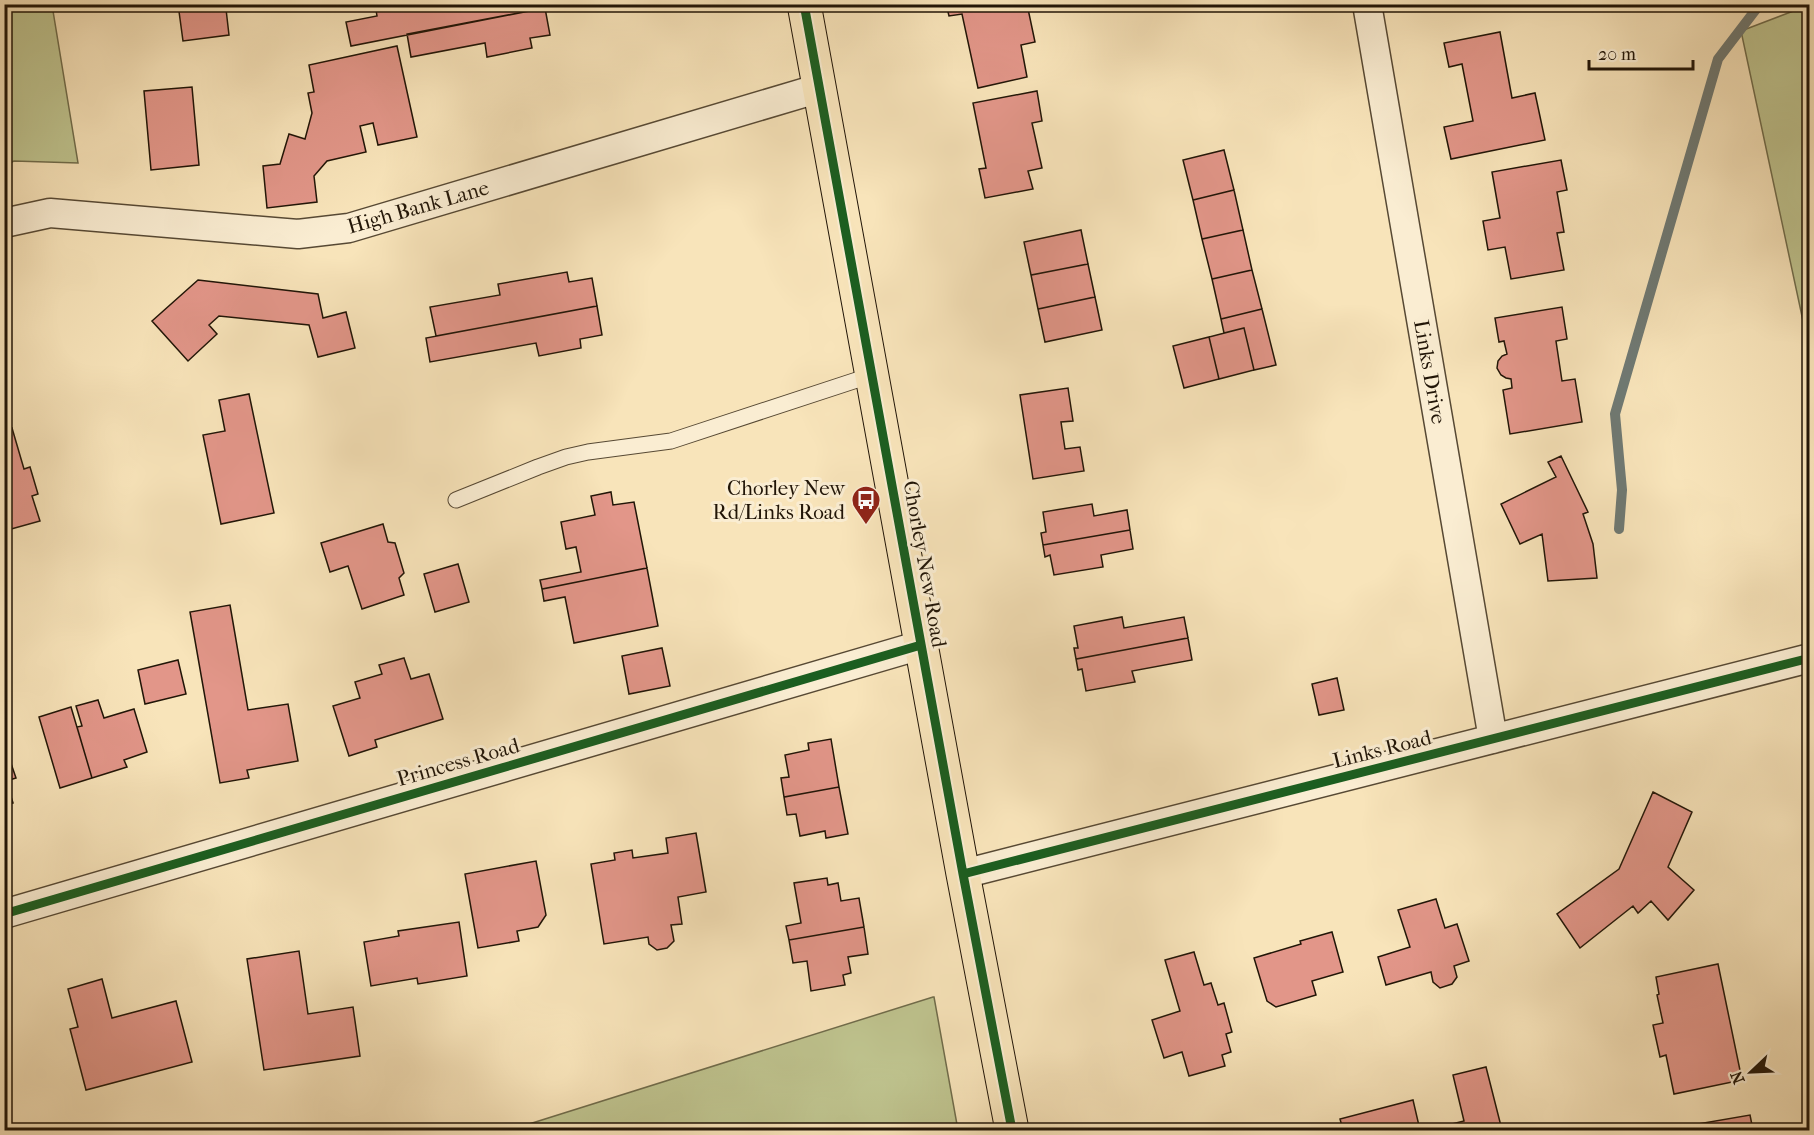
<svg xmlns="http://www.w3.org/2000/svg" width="1814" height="1135" viewBox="0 0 1814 1135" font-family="'IM FELL French Canon',serif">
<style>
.green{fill:#bfc48f;stroke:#706c4b;stroke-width:1.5}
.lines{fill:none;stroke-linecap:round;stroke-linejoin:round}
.stream{stroke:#6f7973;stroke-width:10}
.building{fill:#e29689;stroke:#211507;stroke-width:1.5}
.service-casing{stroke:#574934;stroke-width:17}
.minor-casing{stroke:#574934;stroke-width:31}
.trunk-casing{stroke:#211507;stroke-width:35}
.service{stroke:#faedd2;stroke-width:15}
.minor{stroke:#faedd2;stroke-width:28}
.trunk{stroke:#f8e4ba;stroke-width:33}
.cycleway-casing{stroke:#faedd2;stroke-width:13}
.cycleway{stroke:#1b5e20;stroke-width:9}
.labels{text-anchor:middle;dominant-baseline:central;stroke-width:6;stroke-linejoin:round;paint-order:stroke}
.street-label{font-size:21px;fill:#211507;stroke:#faedd2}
.poi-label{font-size:21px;fill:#211507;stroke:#faedd2;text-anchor:end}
</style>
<rect width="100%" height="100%" fill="#f8e4ba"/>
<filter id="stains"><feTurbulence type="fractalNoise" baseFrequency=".00333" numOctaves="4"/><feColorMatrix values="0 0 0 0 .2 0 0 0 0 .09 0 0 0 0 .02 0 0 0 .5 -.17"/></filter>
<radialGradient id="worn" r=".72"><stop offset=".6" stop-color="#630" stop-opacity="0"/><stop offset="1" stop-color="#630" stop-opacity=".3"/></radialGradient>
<path class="green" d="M 5,4 L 52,5 L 78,163 L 14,161 L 5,165 Z
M 1809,5 L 1809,349 L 1741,31 Z
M 934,997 L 958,1130 L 510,1130 L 933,997 Z"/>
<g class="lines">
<path class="stream" d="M 1619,529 L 1622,490 L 1615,414 L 1718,59 L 1760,4"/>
</g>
<path class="building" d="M 178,4 L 233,4 L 233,8 L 226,9 L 229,35 L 183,41 Z
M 375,4 L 421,4 L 422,9 L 446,4 L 544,4 L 545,8 L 351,46 L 346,22 L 377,16 Z
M 946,4 L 982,4 L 983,9 L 997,4 L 1027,4 L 1035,42 L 1021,45 L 1027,77 L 978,88 L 962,14 L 949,16 Z
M 545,8 L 550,35 L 530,38 L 532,48 L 487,57 L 485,43 L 411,57 L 407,34 Z
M 1500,32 L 1512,98 L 1535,93 L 1545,140 L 1451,159 L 1444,127 L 1473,121 L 1462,64 L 1449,67 L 1444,43 Z
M 397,46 L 417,137 L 378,145 L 373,123 L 360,126 L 366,152 L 327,161 L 314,176 L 317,202 L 267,208 L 263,166 L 280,164 L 289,134 L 305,139 L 312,113 L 308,93 L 314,92 L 309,65 Z
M 192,87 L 199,165 L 151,170 L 144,91 Z
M 1037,91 L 1042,121 L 1032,123 L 1042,168 L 1028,171 L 1033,189 L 985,198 L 979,169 L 986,168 L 973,103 Z
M 1224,150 L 1234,190 L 1193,200 L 1183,160 Z
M 1561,160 L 1567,190 L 1557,192 L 1564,232 L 1557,233 L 1564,270 L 1511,279 L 1505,247 L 1488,250 L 1483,221 L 1500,218 L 1492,172 Z
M 1234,190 L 1243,230 L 1202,239 L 1193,200 Z
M 1081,230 L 1088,264 L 1031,275 L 1024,242 Z
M 1243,230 L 1252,270 L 1212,279 L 1202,239 Z
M 1088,264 L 1095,297 L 1038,309 L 1031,275 Z
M 1252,270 L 1262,309 L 1221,319 L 1212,279 Z
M 567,272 L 569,282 L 592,278 L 597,306 L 436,336 L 430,307 L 500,295 L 498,284 Z
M 198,280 L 318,294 L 323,318 L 346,312 L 355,348 L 318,357 L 309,325 L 219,316 L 209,325 L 217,334 L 188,361 L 152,321 Z
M 1095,297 L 1102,330 L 1045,342 L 1038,309 Z
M 597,306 L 602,335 L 580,339 L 581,348 L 539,356 L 536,343 L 430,362 L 426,338 Z
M 1562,307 L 1567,339 L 1556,341 L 1562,381 L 1575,379 L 1582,422 L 1510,434 L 1503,390 L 1512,388 L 1511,379 L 1506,378 L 1501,375 L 1497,368 L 1498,361 L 1502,356 L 1507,354 L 1504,341 L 1499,342 L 1495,318 Z
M 1262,309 L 1276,365 L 1254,370 L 1244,328 L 1224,333 L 1221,319 Z
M 1244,328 L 1254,370 L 1219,379 L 1209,337 Z
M 1209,337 L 1219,379 L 1184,388 L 1173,346 Z
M 1068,388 L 1073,421 L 1061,422 L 1065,449 L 1080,447 L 1084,471 L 1033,479 L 1020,395 Z
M 249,394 L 274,513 L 221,524 L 203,435 L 225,431 L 219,400 Z
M 12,428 L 24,469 L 30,467 L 38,494 L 32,496 L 40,521 L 4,531 L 4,430 Z
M 1561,456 L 1588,512 L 1583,514 L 1593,544 L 1597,578 L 1548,581 L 1542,534 L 1520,544 L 1501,504 L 1556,477 L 1548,462 Z
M 611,492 L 613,505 L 634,502 L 647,568 L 542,589 L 540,580 L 581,572 L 576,547 L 566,549 L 561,522 L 595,515 L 591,496 Z
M 1092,504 L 1094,516 L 1127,510 L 1130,530 L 1043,545 L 1041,533 L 1046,532 L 1043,512 Z
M 383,524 L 388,542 L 395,543 L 404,573 L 399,578 L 404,595 L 362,609 L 348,566 L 330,572 L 321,543 Z
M 1130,530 L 1133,549 L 1101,555 L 1103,567 L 1054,575 L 1050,555 L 1045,557 L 1043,545 Z
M 458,564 L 469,602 L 435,612 L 424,574 Z
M 647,568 L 658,626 L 574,643 L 565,597 L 544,601 L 542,589 Z
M 230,605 L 248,710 L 288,704 L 298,761 L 247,770 L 249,778 L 220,783 L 190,612 Z
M 1122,617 L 1124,628 L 1184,617 L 1188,638 L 1076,659 L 1074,648 L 1078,648 L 1074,626 Z
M 1188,638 L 1192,660 L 1132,671 L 1135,682 L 1086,691 L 1082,669 L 1078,670 L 1076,659 Z
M 662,648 L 670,686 L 629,694 L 622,656 Z
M 404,658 L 411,679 L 429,674 L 443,719 L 375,740 L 377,747 L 349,756 L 333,706 L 360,698 L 355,682 L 382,674 L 379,665 Z
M 178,660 L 186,694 L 145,704 L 138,670 Z
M 1337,678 L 1344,710 L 1319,715 L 1312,684 Z
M 98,700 L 104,718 L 134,709 L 147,752 L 124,760 L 127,767 L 92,778 L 77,727 L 82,726 L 76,706 Z
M 71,707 L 92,778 L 60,788 L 39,717 Z
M 831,739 L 839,787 L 784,797 L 781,778 L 789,777 L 785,755 L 809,750 L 808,743 Z
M 4,743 L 16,778 L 6,781 L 13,803 L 4,805 Z
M 839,787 L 848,834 L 826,838 L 825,831 L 800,836 L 796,814 L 787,815 L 784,797 Z
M 1653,792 L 1692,812 L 1668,867 L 1694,890 L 1668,920 L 1651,901 L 1638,913 L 1633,906 L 1580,948 L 1557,914 L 1619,869 Z
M 696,833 L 706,892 L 678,897 L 682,924 L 671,925 L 674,941 L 667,948 L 657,950 L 649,944 L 648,937 L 604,944 L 591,864 L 615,860 L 614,853 L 632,850 L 633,858 L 668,853 L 666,838 Z
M 536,861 L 546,915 L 538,927 L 517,931 L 519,941 L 478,948 L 465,874 Z
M 827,878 L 828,885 L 838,883 L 841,901 L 859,898 L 864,927 L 789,940 L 786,926 L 801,923 L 794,883 Z
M 1436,899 L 1445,928 L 1457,924 L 1469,961 L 1454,966 L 1457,977 L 1452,984 L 1440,988 L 1433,982 L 1431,972 L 1386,985 L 1378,957 L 1410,947 L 1398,910 Z
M 459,922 L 467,976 L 418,984 L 417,978 L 371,986 L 364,942 L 399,936 L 398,931 Z
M 864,927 L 868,954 L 848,957 L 851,973 L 843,975 L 845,985 L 811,991 L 807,961 L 793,963 L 789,940 Z
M 1332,932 L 1343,972 L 1312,981 L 1316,995 L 1276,1007 L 1267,1001 L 1254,958 L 1301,944 L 1300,941 Z
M 299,951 L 308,1014 L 353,1007 L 360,1056 L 264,1070 L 247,959 Z
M 1194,952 L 1204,985 L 1211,983 L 1218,1005 L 1224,1003 L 1232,1032 L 1226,1034 L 1231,1052 L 1222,1055 L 1225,1066 L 1189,1076 L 1182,1052 L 1164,1058 L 1152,1020 L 1180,1011 L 1165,960 Z
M 1718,964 L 1742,1080 L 1674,1094 L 1666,1055 L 1660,1057 L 1653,1025 L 1663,1023 L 1657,995 L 1659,994 L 1656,977 Z
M 102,979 L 112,1018 L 176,1001 L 192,1062 L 86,1090 L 70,1029 L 78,1027 L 68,989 Z
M 1486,1067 L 1502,1130 L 1428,1130 L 1464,1121 L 1453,1075 Z
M 1413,1100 L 1420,1130 L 1343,1130 L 1340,1119 Z
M 1750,1115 L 1753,1130 L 1663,1130 Z"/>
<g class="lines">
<g class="service-casing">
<path id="service" d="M 456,500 L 538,467 L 566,457 L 588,452 L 671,441 L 872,375"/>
</g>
<g class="minor-casing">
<path id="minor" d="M 1367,4 L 1493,739
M 4,223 L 50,213 L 298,234 L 349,228 L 820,88
M 963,874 L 1810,658
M 4,914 L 921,645"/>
</g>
<g class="trunk-casing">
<path id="trunk" d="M 804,4 L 963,874 L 1012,1130"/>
</g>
<use href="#service" class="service"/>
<use href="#minor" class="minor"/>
<use href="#trunk" class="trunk"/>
<g class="cycleway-casing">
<path id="cycleway" d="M 804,4 L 963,874 L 1012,1130
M 963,874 L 1810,658
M 4,914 L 921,645"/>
</g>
<use href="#cycleway" class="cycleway"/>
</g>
<defs>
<g id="bus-pin" transform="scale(1.5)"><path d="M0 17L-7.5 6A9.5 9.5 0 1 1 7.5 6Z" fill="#8f2418" stroke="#faedd2"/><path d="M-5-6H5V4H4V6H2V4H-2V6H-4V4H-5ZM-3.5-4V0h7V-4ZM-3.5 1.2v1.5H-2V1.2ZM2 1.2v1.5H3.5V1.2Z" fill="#fff"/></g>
</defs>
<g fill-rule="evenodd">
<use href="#bus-pin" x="866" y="500"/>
</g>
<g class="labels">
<g class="street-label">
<text transform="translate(418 207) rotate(-16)">High Bank Lane</text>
<text transform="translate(1430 372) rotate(80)">Links Drive</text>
<text transform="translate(925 564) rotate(80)">Chorley New Road</text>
<text transform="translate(1382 749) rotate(-14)">Links Road</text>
<text transform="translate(458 762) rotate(-16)">Princess Road</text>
</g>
<g class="poi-label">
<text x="845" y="488">Chorley New<tspan x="845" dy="24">Rd/Links Road</tspan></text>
</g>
</g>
<rect width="1814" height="1135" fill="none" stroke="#f8e4ba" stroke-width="24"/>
<rect x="6" y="6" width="1802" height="1123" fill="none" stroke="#211507" stroke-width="3"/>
<rect x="12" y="12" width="1790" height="1111" fill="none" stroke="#211507" stroke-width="1.5"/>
<g transform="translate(1751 1072) rotate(247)" stroke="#faedd2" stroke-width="4.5" paint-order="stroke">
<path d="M0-4.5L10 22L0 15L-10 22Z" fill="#211507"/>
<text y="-9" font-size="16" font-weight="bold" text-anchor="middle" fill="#211507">N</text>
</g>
<path d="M1589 60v9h104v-9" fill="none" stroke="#211507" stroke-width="3"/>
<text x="1598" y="60" font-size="18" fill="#211507" stroke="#faedd2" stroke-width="4.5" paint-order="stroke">20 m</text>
<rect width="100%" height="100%" filter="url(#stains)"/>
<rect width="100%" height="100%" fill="url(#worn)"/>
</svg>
